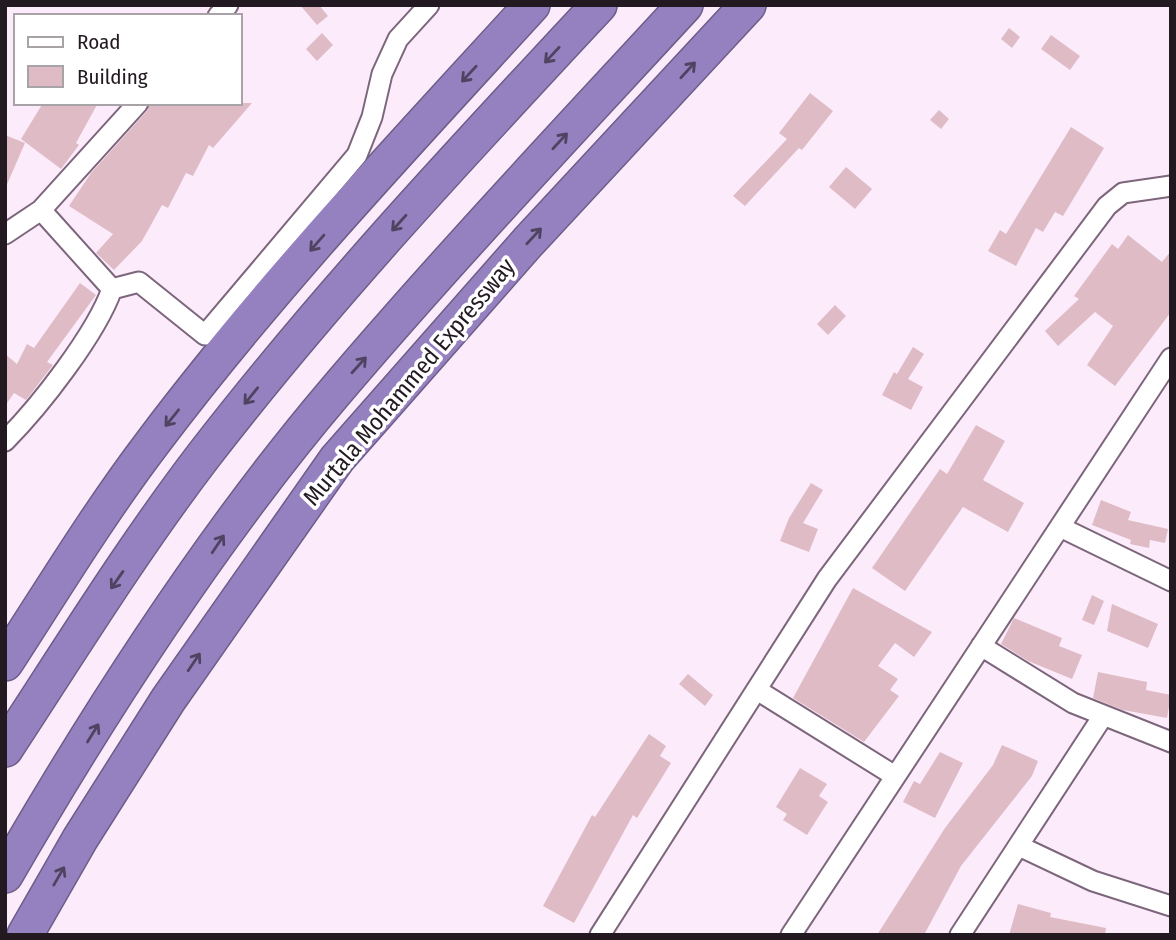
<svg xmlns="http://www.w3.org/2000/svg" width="1176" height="940" viewBox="0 0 1176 940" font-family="'Fira Sans Condensed',sans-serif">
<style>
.building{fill:#dfbbc6}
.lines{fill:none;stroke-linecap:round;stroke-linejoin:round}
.street-casing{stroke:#7d667c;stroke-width:23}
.highway-casing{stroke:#6d5d88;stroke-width:38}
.street{stroke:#fff;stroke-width:19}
.highway{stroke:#9681c0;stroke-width:35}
.oneway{stroke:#504361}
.labels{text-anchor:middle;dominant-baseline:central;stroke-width:7;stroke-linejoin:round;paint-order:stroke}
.street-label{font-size:24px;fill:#221921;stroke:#fff}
</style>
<rect width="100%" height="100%" fill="#fcecfb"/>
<path class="building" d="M 300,5 L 319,5 L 328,16 L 317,25 Z
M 1009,28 L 1020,37 L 1012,48 L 1001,39 Z
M 322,33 L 333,45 L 317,61 L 306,49 Z
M 1051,35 L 1080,56 L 1070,70 L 1041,49 Z
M 810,93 L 833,111 L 802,150 L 799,148 L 745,206 L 733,196 L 787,139 L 779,133 Z
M 43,103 L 98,103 L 76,143 L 79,145 L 61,169 L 21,139 Z
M 150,103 L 252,103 L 213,148 L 209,145 L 193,176 L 186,173 L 168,208 L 162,205 L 142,241 L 114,270 L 96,253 L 113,234 L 69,206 L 91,173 L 147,111 Z
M 939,110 L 949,119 L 941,129 L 930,120 Z
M 1071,127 L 1104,148 L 1063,216 L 1055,212 L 1043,232 L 1036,228 L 1016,266 L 988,251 L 1000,230 L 1006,234 Z
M 5,135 L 25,143 L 5,189 Z
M 846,167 L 872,189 L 855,209 L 829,187 Z
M 1128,235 L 1162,262 L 1171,251 L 1171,312 L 1115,386 L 1087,365 L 1113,326 L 1095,312 L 1058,346 L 1045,331 L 1079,299 L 1074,296 L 1112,244 L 1118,249 Z
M 80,283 L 96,295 L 47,362 L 53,365 L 26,400 L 14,393 L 5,406 L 5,354 L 17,364 L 27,344 L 34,348 Z
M 835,305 L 846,316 L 828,335 L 817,324 Z
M 913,347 L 924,354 L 908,379 L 923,387 L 911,410 L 882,395 L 894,372 L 897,374 Z
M 976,425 L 1005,441 L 983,480 L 1024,503 L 1008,532 L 963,507 L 905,591 L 872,568 L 940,469 L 947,474 Z
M 811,483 L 823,490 L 803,523 L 818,529 L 809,552 L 780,541 L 789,518 Z
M 1101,500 L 1131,512 L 1128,520 L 1168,529 L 1165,543 L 1150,540 L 1149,548 L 1130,544 L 1131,540 L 1092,525 Z
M 853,588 L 932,632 L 914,657 L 895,643 L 878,666 L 898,679 L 890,690 L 899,696 L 864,742 L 793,698 Z
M 1092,595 L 1104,601 L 1094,625 L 1082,620 Z
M 1112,604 L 1158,624 L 1148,648 L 1107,631 Z
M 1014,618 L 1062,638 L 1059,646 L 1082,655 L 1072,679 L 1028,661 L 1001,644 Z
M 1098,672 L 1147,682 L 1146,690 L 1171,695 L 1167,718 L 1123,710 L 1093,698 Z
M 688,674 L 713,695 L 705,706 L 679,684 Z
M 649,734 L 666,746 L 660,756 L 671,763 L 637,818 L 633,815 L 574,923 L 543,906 L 592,815 L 595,817 Z
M 1002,745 L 1038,761 L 1032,776 L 961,866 L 924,935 L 877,935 L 945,828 L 993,765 Z
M 940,752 L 963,763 L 935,818 L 903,802 L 914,781 L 920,784 Z
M 800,768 L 827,784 L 819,796 L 828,802 L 807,835 L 783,820 L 787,814 L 776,807 Z
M 1018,904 L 1051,913 L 1050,917 L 1106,928 L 1105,935 L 1009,935 Z"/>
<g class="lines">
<g class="street-casing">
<path id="street" d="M 218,16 L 228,5
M 41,210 L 112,289
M 5,234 L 41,210 L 138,103
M 112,289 L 139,282 L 205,335 L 357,155 L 372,117 L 382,74 L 398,39 L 429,5
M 5,441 C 40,406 96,334 112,289
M 1060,527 L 1171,581
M 981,646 L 1073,703 L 1171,742
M 757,690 L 895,776
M 1019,846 L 1093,881 L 1171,906
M 600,935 L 827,579 L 1107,206 L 1123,193 L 1171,186
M 791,935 L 1171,358
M 960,935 L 1103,716"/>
</g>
<g class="highway-casing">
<path id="highway" d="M 5,663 C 53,589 99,513 153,442 C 269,288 402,147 532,5
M 5,749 C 70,650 132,549 204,455 C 326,297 463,151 599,5
M 5,875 C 101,709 210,539 334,393 C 447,260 567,133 685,5
M 25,935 L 80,839 L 168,700 L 337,459 L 528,242 L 748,5"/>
</g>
<use href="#street" class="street"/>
<use href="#highway" class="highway"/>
</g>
<defs><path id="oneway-shaft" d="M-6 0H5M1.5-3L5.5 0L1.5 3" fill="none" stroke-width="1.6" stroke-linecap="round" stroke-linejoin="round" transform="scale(1.75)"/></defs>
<g class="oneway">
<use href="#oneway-shaft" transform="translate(552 55) rotate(133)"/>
<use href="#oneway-shaft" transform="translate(688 70) rotate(-47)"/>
<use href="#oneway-shaft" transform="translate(469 74) rotate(133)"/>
<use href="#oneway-shaft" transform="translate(560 141) rotate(-47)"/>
<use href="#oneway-shaft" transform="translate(399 223) rotate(132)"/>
<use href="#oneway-shaft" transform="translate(534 236) rotate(-47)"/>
<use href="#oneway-shaft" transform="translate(317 243) rotate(131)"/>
<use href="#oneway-shaft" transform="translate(359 365) rotate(-48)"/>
<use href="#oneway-shaft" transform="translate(251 396) rotate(129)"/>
<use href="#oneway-shaft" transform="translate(172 418) rotate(129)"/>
<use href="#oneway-shaft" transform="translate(218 544) rotate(-56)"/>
<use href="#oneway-shaft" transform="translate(117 580) rotate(125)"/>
<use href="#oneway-shaft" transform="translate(194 662) rotate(-56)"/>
<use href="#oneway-shaft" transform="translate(93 733) rotate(-58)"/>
<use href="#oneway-shaft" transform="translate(59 876) rotate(-60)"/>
</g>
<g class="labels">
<g class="street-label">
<text transform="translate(409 382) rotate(-50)">Murtala Mohammed Expressway</text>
</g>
</g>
<rect width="1176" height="940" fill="none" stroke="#221921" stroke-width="14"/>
<rect x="14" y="14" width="228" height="91" fill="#ffffff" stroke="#a7a3a6" stroke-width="2"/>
<rect x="28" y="37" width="35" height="10" fill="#ffffff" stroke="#a7a3a6" stroke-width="2"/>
<text x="77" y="49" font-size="21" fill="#221921">Road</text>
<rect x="28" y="66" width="35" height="21" fill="#dfbbc6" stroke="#a7a3a6" stroke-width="2"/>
<text x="77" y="84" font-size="21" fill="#221921">Building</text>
</svg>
